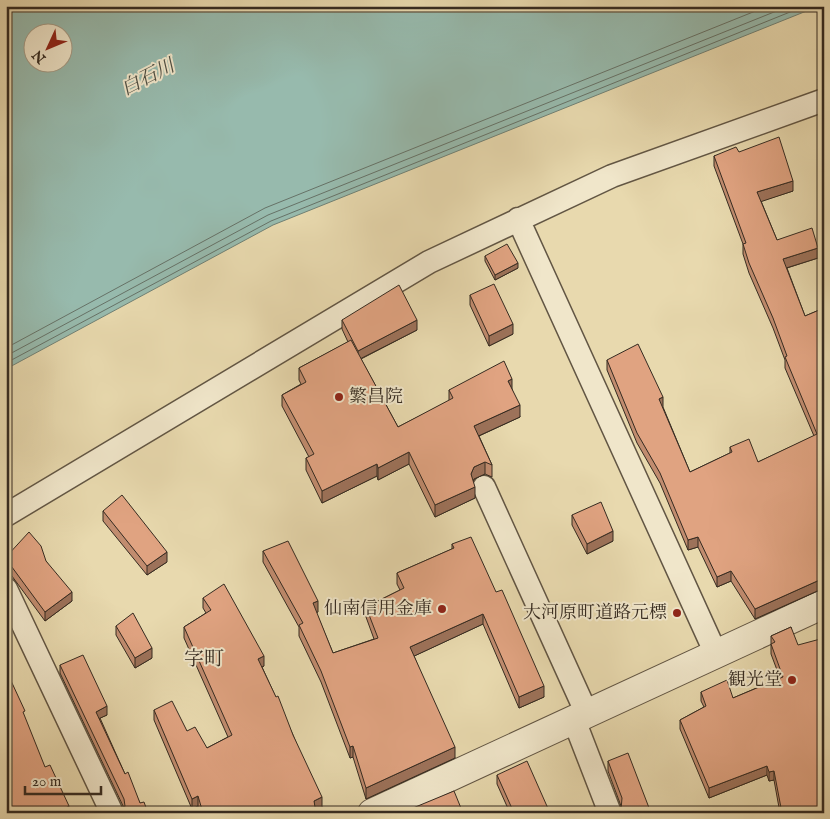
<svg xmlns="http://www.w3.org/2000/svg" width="830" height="819" viewBox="0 0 830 819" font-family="'IM FELL English','Noto Serif JP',serif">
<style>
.water{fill:#97baad;stroke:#708175;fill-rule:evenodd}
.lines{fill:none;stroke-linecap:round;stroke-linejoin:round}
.shore{stroke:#667267;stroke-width:1}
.minor-casing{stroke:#625644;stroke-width:25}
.tertiary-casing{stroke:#625644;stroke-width:30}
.minor{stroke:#f0e6ca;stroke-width:22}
.tertiary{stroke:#f0e6ca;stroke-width:28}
.wall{fill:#c18c6f;stroke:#352b21}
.shaded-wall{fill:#9d725a;stroke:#352b21}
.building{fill:#e0a381;stroke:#352b21}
.poi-dot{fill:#8f2418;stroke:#f0e6ca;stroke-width:2}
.labels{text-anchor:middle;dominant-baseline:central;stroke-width:4;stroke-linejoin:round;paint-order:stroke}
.poi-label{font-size:18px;fill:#352b21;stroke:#f0e6ca;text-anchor:end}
.water-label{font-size:19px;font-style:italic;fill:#4e4f44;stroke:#f0e6ca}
.quarter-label{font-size:20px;fill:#352b21;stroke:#f0e6ca}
</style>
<rect width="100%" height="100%" fill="#e8d9ae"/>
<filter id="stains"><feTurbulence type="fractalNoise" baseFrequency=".004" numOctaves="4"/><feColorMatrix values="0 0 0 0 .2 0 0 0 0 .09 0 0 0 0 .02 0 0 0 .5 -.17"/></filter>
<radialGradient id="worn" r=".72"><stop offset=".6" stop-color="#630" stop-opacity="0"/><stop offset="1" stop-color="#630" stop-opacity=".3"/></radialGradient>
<path class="water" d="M 6,6 L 819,6 L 273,225 L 6,369 ZM 32,32 L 62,32 L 62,62 L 32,62 Z"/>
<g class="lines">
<path class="shore" d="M 6,348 L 265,208 L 768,6
M 6,356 L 268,215 L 789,6
M 6,363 L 271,221 L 805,6"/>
<g class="minor-casing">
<path id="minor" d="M 518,219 L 716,654
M 484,487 L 587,714
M 6,515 L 429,262 L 612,176 L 824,100
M 6,589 L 112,813
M 574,720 L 610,813"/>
</g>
<g class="tertiary-casing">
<path id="tertiary" d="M 372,813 L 824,604"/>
</g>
<use href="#minor" class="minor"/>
<use href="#tertiary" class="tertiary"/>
</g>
<path class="wall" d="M 739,152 L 793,191 L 761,201 L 777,240 L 818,258 L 787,268 L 805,316 L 824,308 L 824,588 L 755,619 L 731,581 L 717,587 L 698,547 L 688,550 L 660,483 L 637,443 L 607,370 L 607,360 L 663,407 L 690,472 L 730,453 L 730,447 L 758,462 L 814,436 L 785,368 L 785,360 L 773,328 L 749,273 L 743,254 L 743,244 L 714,166 L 714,156 Z
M 485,256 L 518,268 L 495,280 L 485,261 Z
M 470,295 L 513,334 L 489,346 L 470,305 Z
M 342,320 L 417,330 L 361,359 L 398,427 L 449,401 L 449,390 L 512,389 L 520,417 L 479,436 L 492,465 L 492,477 L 485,474 L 474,479 L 473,481 L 475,498 L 435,517 L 409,464 L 378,480 L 377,476 L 322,503 L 306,470 L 306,458 L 309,457 L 282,406 L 282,395 L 301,384 L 299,380 L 299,368 L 348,342 L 342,329 Z
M 103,511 L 167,562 L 147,575 L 103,521 Z
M 572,515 L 613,541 L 587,554 L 572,525 Z
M 452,544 L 544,697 L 519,708 L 483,624 L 414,656 L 455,758 L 366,799 L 353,757 L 350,758 L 321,682 L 299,636 L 299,627 L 263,562 L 263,551 L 318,612 L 316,612 L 333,653 L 374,639 L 366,617 L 366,607 L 400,590 L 397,584 L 397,573 L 452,549 Z
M 6,557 L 46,561 L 72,601 L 45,621 L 6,568 Z
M 203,598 L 264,666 L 262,667 L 293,735 L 322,807 L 315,811 L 316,813 L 200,813 L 198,806 L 192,809 L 154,720 L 154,710 L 187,731 L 207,748 L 228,737 L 184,638 L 184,627 L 206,613 L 203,608 Z
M 116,626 L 152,658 L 135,668 L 116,635 Z
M 791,627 L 824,813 L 780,813 L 774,780 L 769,781 L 767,775 L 709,798 L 680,729 L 680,720 L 704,707 L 701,701 L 701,692 L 733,698 L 780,678 L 771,654 L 771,636 Z
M 60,665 L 107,715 L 100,718 L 125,774 L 140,803 L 124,808 L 60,673 Z
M 608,761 L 651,813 L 621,813 L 621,806 L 608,771 Z
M 497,775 L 550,813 L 510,813 L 497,784 Z"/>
<path class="shaded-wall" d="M 793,181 L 793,191 L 757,203 L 757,192 Z
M 818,248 L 818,258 L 783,269 L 783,259 Z
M 518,263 L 518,268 L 495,280 L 495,275 Z
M 417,320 L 417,330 L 358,360 L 358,351 Z
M 513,324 L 513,334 L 489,346 L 489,336 Z
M 512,379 L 512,391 L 508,381 Z
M 663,397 L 663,407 L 659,409 L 659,399 Z
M 520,405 L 520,417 L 474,438 L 474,426 Z
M 409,452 L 409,464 L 378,480 L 378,468 Z
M 485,462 L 485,474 L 474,479 L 471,486 L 471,474 L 474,467 Z
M 377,464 L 377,476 L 322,503 L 322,491 Z
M 475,487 L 475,498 L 435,517 L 435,505 Z
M 613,531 L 613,541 L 587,554 L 587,544 Z
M 698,537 L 698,547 L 688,550 L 688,540 Z
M 167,552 L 167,562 L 147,575 L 147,566 Z
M 731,571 L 731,581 L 717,587 L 717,577 Z
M 824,578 L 824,588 L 755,619 L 755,609 Z
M 72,592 L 72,601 L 45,621 L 45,612 Z
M 318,601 L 318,612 L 313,614 L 313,603 Z
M 483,614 L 483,624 L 410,658 L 410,647 Z
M 152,648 L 152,658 L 135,668 L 135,658 Z
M 264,656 L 264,666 L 258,669 L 258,659 Z
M 544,686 L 544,697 L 519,708 L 519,697 Z
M 107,706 L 107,715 L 96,720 L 96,712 Z
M 353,746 L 353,757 L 350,758 L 350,747 Z
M 455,747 L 455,758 L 366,799 L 366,788 Z
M 767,766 L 767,775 L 709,798 L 709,788 Z
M 774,771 L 774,780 L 769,781 L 769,772 Z
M 198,796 L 198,806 L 192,809 L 192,799 Z
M 322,797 L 322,807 L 314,812 L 314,801 Z
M 69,806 L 69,813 L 57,813 Z"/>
<path class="building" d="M 779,137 L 793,181 L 757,192 L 777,240 L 812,228 L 818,248 L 783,259 L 805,316 L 824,308 L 824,533 L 823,533 L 824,536 L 824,578 L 755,609 L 731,571 L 717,577 L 698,537 L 688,540 L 660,473 L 637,433 L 607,360 L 638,344 L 663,397 L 659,399 L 690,472 L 732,452 L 730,447 L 749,439 L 758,462 L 817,434 L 785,357 L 787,356 L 773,318 L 749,263 L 743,244 L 746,243 L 714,156 L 736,147 L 739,152 Z
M 507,244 L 518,263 L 495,275 L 485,256 Z
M 494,284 L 513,324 L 489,336 L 470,295 Z
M 399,285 L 417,320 L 358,351 L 342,320 Z
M 351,340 L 398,427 L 453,398 L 449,390 L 504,361 L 512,379 L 508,381 L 520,405 L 474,426 L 492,465 L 485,462 L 474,467 L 471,474 L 475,487 L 435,505 L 409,452 L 378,468 L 377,464 L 322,491 L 306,458 L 314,454 L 282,395 L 306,382 L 299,368 Z
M 122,495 L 167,552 L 147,566 L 103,511 Z
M 601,502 L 613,531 L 587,544 L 572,515 Z
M 29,532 L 41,546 L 46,561 L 72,592 L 45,612 L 6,559 L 6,557 Z
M 471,537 L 496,592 L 502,590 L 544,686 L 519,697 L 483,614 L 410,647 L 455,747 L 366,788 L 353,746 L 350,747 L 321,671 L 299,625 L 303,623 L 263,551 L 288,541 L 318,601 L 313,603 L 333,653 L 378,638 L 366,607 L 404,588 L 397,573 L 454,548 L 452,544 Z
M 224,584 L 264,656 L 258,659 L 276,697 L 278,696 L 293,735 L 322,797 L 314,801 L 316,813 L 203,813 L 198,796 L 192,799 L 154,710 L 172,701 L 187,731 L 195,727 L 207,748 L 232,735 L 184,627 L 211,610 L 203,598 Z
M 133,613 L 152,648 L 135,658 L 116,626 Z
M 791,627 L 798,645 L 824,638 L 824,813 L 782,813 L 774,771 L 769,772 L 767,766 L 709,788 L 680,720 L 706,706 L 701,692 L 727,680 L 733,698 L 783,677 L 771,644 L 775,642 L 771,636 Z
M 83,655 L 107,706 L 96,712 L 125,774 L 128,772 L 140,803 L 144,802 L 148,813 L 122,813 L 125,806 L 124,799 L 60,665 Z
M 6,670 L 25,711 L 23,712 L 45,767 L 50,765 L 69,806 L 57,813 L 6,813 Z
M 628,753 L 651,813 L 622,813 L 621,810 L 622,798 L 608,761 Z
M 527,761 L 550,813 L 514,813 L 497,775 Z
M 454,791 L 463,813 L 401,813 Z"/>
<g class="poi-dot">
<circle cx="339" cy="397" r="5"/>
<circle cx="442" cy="609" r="5"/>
<circle cx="677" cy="613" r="5"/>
<circle cx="792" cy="680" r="5"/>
</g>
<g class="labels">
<g class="poi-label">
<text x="349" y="397" text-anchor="start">繁昌院</text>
<text x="432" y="609">仙南信用金庫</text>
<text x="667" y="613">大河原町道路元標</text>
<text x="782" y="680">観光堂</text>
</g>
<g class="water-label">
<text transform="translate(148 78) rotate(-27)">白石川</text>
</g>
<g class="quarter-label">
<text x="204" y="659">字町</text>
</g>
</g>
<rect width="830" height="819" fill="none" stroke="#e8d9ae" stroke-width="25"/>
<rect x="8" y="8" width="815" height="804" fill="none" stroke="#352b21" stroke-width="2.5"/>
<rect x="12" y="12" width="805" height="794" fill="none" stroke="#352b21"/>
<g transform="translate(48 48) rotate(226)"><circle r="24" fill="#f0e6ca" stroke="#a59b86"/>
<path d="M0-4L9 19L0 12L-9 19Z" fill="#8f2418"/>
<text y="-8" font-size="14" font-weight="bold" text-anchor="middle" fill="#352b21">N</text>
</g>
<path d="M25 786v8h76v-8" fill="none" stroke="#352b21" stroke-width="2.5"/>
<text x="32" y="786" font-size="15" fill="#352b21" stroke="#f0e6ca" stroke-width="4" paint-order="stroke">20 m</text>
<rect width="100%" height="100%" filter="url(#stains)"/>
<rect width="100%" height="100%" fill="url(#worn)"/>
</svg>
